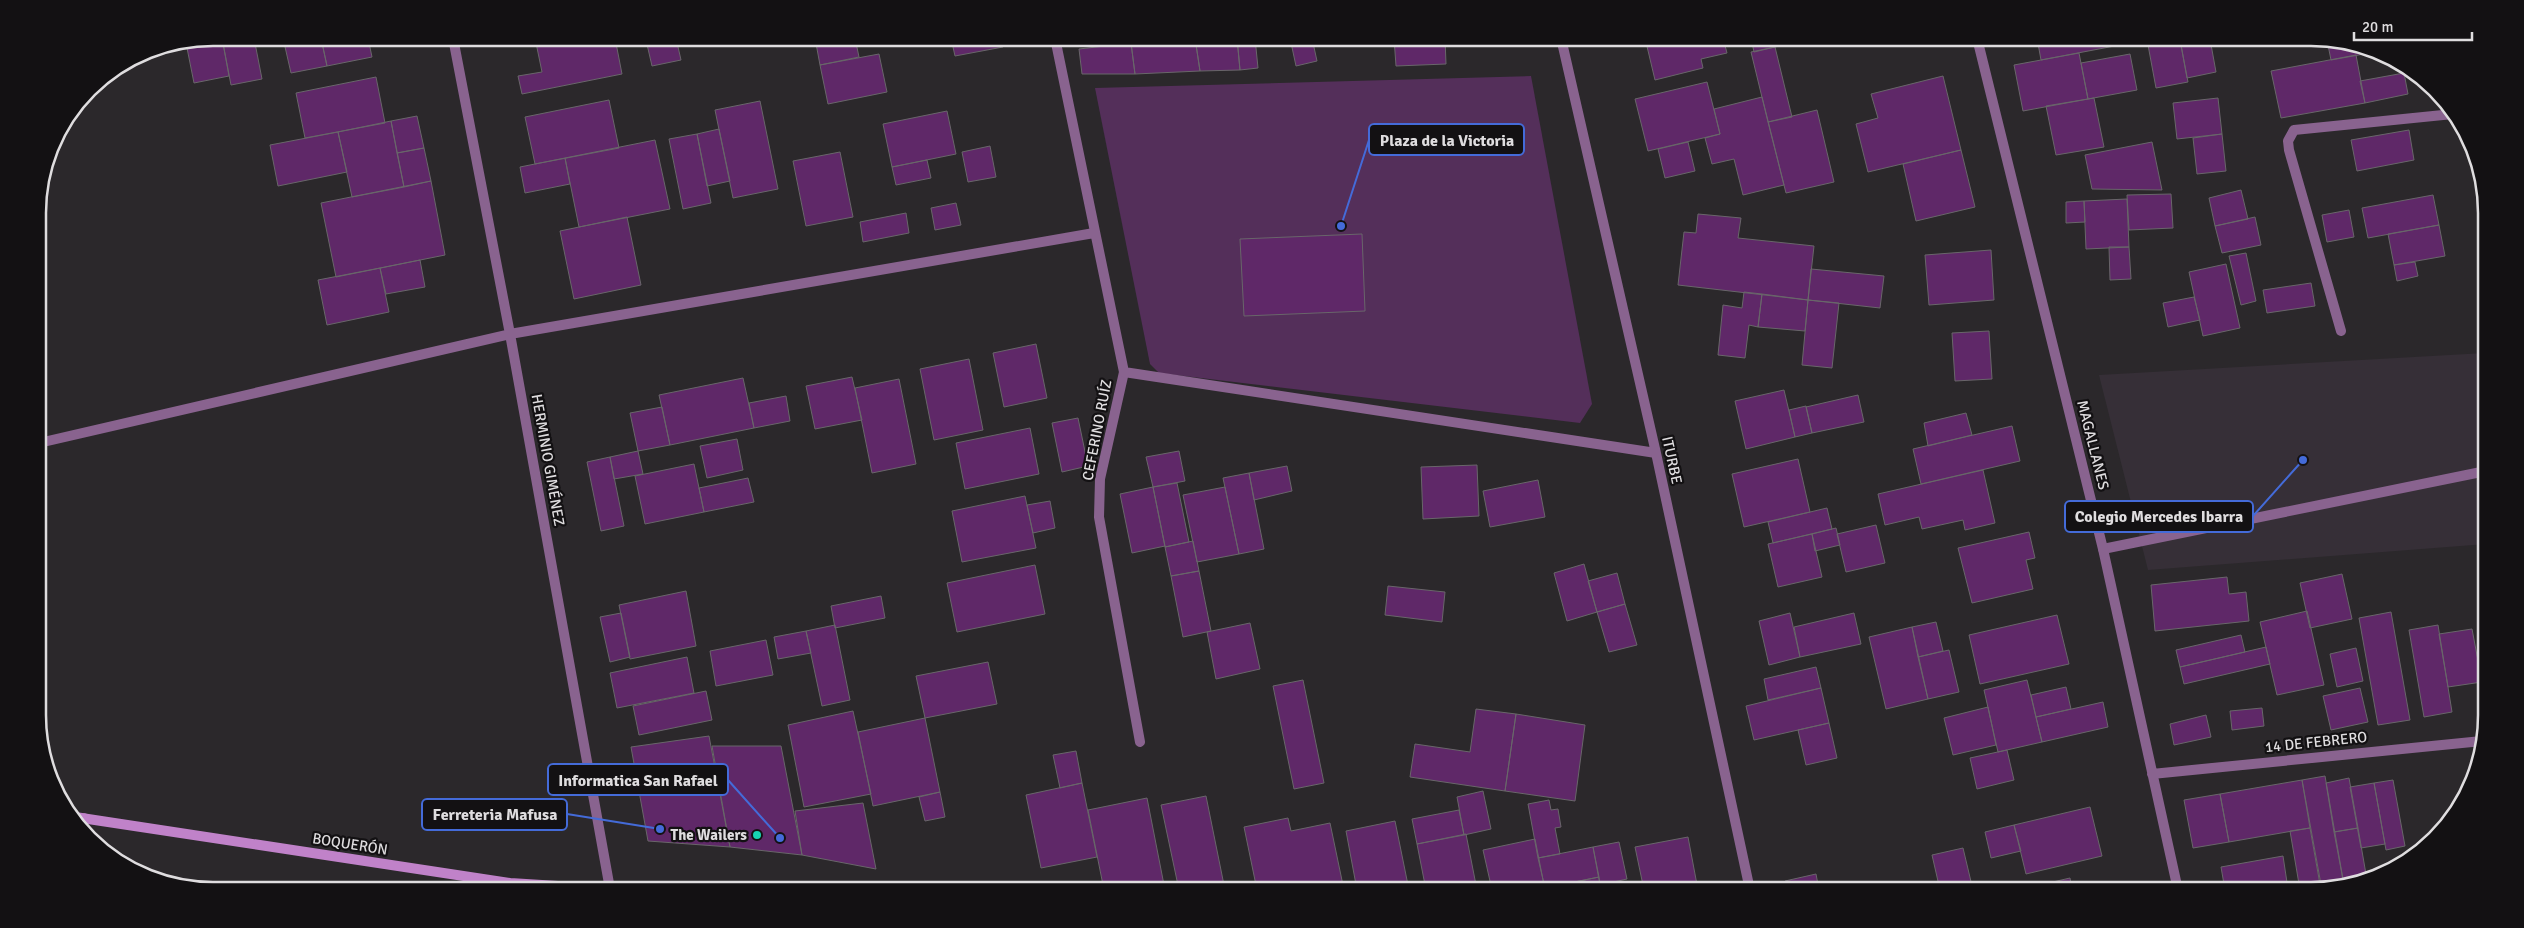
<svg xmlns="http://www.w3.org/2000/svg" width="2524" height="928" viewBox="0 0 2524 928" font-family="Signika,sans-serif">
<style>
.built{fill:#362f37}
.green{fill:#542f5a}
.building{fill:#5f2868;stroke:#69666a}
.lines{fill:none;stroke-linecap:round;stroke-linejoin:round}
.lane{stroke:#89638f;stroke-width:10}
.street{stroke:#89638f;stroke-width:10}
.secondary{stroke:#c082c9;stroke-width:10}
.poi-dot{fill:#17d5b2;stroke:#131113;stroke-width:2}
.labels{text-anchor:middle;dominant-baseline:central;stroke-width:4.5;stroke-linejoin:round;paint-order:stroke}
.street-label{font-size:15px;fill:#dfdddf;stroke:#131113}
.poi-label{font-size:15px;font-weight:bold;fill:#dfdddf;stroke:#131113;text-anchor:end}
.rim{fill:none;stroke:#dfdddf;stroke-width:2.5}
.leader{fill:none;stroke:#446bd9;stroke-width:2}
.callout-dot{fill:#446bd9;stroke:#131113;stroke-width:2}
.callout{fill:#131113;stroke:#446bd9;stroke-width:2}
.callout-label{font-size:16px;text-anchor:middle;font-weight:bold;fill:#dfdddf}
</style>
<rect width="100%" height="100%" fill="#2b282b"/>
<path class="built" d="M 2485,353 L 2486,544 L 2148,570 L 2099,375 Z"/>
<path class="green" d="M 1531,76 L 1592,404 L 1580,423 L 1159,373 L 1150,364 L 1095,88 Z"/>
<path class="building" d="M 213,38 L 222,38 L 229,76 L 194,83 L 186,43 Z
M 222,38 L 254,38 L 262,79 L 231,85 Z
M 283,38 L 321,38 L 327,66 L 291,73 Z
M 321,38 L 368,38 L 372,57 L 327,66 Z
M 535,38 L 615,38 L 622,74 L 522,94 L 518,76 L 542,72 Z
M 615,38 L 661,38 L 617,46 Z
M 661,38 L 676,38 L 681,60 L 652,66 L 646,40 Z
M 815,38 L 855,38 L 859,57 L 820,65 Z
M 951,38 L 1001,38 L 1003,47 L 955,56 Z
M 1164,38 L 1182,38 L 1164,41 Z
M 1182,38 L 1195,38 L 1200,71 L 1135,74 L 1131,43 L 1164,41 Z
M 1195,38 L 1237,38 L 1240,70 L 1200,71 Z
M 1237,38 L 1255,38 L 1258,68 L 1240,70 Z
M 1290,38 L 1312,38 L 1317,61 L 1296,66 Z
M 1394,38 L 1445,38 L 1446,64 L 1396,66 Z
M 1645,38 L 1679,38 L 1680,40 L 1723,38 L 1727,53 L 1701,59 L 1703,68 L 1655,80 Z
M 1751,38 L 1813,38 L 1754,52 Z
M 2037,38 L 2124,38 L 2125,44 L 2041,60 Z
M 2136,38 L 2167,38 L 2137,43 Z
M 2210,39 L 2216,72 L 2187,78 L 2181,45 Z
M 2180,40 L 2188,82 L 2156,88 L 2148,45 Z
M 2327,40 L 2367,47 L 2375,52 L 2331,60 Z
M 1131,43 L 1135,74 L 1082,74 L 1079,49 Z
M 1775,47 L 1792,117 L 1768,122 L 1751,52 Z
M 2079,53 L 2088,99 L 2023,111 L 2014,65 Z
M 879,54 L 887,92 L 828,104 L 820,65 Z
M 2130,54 L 2137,90 L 2088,99 L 2081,63 Z
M 2356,55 L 2365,103 L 2281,118 L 2271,71 Z
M 2404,73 L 2408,94 L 2365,103 L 2360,81 Z
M 1943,76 L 1961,150 L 1868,172 L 1856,124 L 1878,118 L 1871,94 Z
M 376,77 L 385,123 L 305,138 L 296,93 Z
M 1707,82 L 1720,134 L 1648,151 L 1635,99 Z
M 1762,97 L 1784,185 L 1743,195 L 1734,159 L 1712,164 L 1705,138 L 1720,134 L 1714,109 Z
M 2094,98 L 2104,147 L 2056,155 L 2046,106 Z
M 2218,98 L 2222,134 L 2177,139 L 2173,103 Z
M 609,100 L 619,148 L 535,164 L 525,117 Z
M 760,101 L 778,189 L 733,198 L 715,110 Z
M 1817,110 L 1834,182 L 1786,193 L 1768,122 Z
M 947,111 L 956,154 L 892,167 L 883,124 Z
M 417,116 L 424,148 L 397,153 L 391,121 Z
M 391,121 L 404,187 L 352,197 L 338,132 Z
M 719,129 L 730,181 L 707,186 L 697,134 Z
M 2409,130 L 2414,160 L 2357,171 L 2351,140 Z
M 338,132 L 347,172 L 278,186 L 270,145 Z
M 697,134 L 711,203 L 683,209 L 669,139 Z
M 2222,134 L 2226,171 L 2197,174 L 2193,138 Z
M 655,140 L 670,209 L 579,227 L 565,158 Z
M 1688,142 L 1695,171 L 1665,178 L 1658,149 Z
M 2152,142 L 2162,190 L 2092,189 L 2085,155 Z
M 990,146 L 996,177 L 968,182 L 962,152 Z
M 424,148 L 431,181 L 404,187 L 397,153 Z
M 1961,150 L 1975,207 L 1916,221 L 1903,164 Z
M 840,152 L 853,217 L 806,226 L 793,161 Z
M 565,158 L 570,184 L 525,193 L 520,167 Z
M 927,160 L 931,178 L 896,185 L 892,167 Z
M 431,181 L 445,255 L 336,277 L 321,203 Z
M 2241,190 L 2248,219 L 2215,226 L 2209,198 Z
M 2171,194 L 2173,228 L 2129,230 L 2127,195 Z
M 2433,195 L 2439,225 L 2368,238 L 2362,208 Z
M 2127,199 L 2129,247 L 2086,249 L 2084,201 Z
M 2084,201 L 2085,222 L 2066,223 L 2066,202 Z
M 956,203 L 961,225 L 935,230 L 931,208 Z
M 2349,210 L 2354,237 L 2327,242 L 2322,215 Z
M 906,213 L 909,233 L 863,242 L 860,222 Z
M 1698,214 L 1741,218 L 1738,238 L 1814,246 L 1808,300 L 1678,285 L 1684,232 L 1696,233 Z
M 627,217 L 641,285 L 574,299 L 560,231 Z
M 2255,217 L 2261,245 L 2222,253 L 2215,226 Z
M 2439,225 L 2445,256 L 2394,265 L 2388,234 Z
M 1362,234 L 1365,311 L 1244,316 L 1240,239 Z
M 2109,247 L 2129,247 L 2131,279 L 2110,280 Z
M 1991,250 L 1994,300 L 1929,305 L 1925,255 Z
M 2246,253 L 2256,301 L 2241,305 L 2229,256 Z
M 420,260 L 425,287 L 386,294 L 380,268 Z
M 2415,262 L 2418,276 L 2397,281 L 2394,265 Z
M 2226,264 L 2240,328 L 2203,336 L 2189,272 Z
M 380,268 L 389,312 L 327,325 L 318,280 Z
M 1811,269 L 1884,276 L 1880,308 L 1808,300 Z
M 2311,283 L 2315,306 L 2267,313 L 2263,290 Z
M 1744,292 L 1762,294 L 1758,327 L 1749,325 L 1745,358 L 1718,355 L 1723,305 L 1742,308 Z
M 1762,294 L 1808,300 L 1805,331 L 1758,327 Z
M 2194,297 L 2200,320 L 2168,327 L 2163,303 Z
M 1808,300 L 1839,303 L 1832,368 L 1802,365 Z
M 1989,331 L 1992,379 L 1955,381 L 1952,333 Z
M 1036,344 L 1047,398 L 1004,407 L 993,353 Z
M 969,359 L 983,430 L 934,440 L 920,369 Z
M 852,377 L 862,420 L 815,429 L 806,386 Z
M 743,378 L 754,428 L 670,445 L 659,395 Z
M 899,379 L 916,464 L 872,473 L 855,388 Z
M 1784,390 L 1795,437 L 1746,449 L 1735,401 Z
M 1858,395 L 1864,422 L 1812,433 L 1806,407 Z
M 786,396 L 790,421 L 754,428 L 749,403 Z
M 1806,406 L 1812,433 L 1795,437 L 1789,410 Z
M 662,407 L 670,445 L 638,451 L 630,413 Z
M 1966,413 L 1972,435 L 1928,446 L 1924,423 Z
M 1078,418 L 1088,466 L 1062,472 L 1052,423 Z
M 2012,426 L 2020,461 L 1921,484 L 1913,449 Z
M 1030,428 L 1039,474 L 965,489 L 956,443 Z
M 737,439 L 743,470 L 707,478 L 700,446 Z
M 638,451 L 643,474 L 614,479 L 610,457 Z
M 1179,451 L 1185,481 L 1153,487 L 1146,457 Z
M 610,457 L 624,526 L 601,531 L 587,462 Z
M 1798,459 L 1810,512 L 1744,527 L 1732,474 Z
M 694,464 L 704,512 L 645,524 L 635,476 Z
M 1477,465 L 1479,516 L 1423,519 L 1421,467 Z
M 1287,466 L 1292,491 L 1254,500 L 1249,473 Z
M 1983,470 L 1995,523 L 1965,530 L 1963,520 L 1922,529 L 1919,517 L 1885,525 L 1878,494 Z
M 1249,473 L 1264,549 L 1239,554 L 1223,478 Z
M 748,478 L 754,502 L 704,512 L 699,488 Z
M 1538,480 L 1545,517 L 1490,527 L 1483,491 Z
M 1177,483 L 1189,542 L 1165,547 L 1153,487 Z
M 1153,487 L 1165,546 L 1132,553 L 1120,494 Z
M 1225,487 L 1239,554 L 1197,562 L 1183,495 Z
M 1025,496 L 1036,548 L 962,562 L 952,511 Z
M 1050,501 L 1055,528 L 1033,533 L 1027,505 Z
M 1827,508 L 1832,529 L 1773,543 L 1768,522 Z
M 1876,525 L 1885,563 L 1846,572 L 1837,534 Z
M 1836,528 L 1840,545 L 1815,551 L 1812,534 Z
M 2029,532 L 2035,558 L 2026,560 L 2033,589 L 1972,603 L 1958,548 Z
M 1812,534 L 1822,577 L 1778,587 L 1768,544 Z
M 1193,541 L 1199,571 L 1171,576 L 1165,547 Z
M 1584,564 L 1597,612 L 1567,621 L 1554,573 Z
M 1035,565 L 1045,614 L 957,632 L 947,583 Z
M 1199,571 L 1211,631 L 1183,637 L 1171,576 Z
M 1617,573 L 1625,604 L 1597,612 L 1588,581 Z
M 2342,574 L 2352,619 L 2310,628 L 2300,583 Z
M 2227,577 L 2229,594 L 2246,592 L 2249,621 L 2155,631 L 2151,585 Z
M 1388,586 L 1445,592 L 1442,622 L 1385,615 Z
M 686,591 L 696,646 L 630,659 L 619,605 Z
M 881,596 L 885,618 L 835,628 L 831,606 Z
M 1625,604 L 1637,645 L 1609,652 L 1597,612 Z
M 2307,611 L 2324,685 L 2277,695 L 2260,622 Z
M 2391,612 L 2410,720 L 2378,725 L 2359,618 Z
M 621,613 L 630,657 L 610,662 L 600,617 Z
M 1790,613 L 1800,657 L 1769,665 L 1759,621 Z
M 1854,613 L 1861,644 L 1800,657 L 1794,627 Z
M 2057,615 L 2069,664 L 1980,684 L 1969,635 Z
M 1936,622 L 1943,651 L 1918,657 L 1912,627 Z
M 1250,623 L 1260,669 L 1216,679 L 1207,632 Z
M 835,625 L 850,700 L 822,706 L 806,631 Z
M 2438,625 L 2452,712 L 2424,717 L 2409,630 Z
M 1912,627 L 1928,699 L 1886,709 L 1869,637 Z
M 2472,629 L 2482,682 L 2448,687 L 2439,634 Z
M 806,631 L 811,653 L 778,659 L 774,637 Z
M 2241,635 L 2245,652 L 2180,667 L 2176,650 Z
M 766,640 L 773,675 L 716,686 L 710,651 Z
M 2266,647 L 2270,664 L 2184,684 L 2180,667 Z
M 2356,648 L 2363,681 L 2337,687 L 2330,654 Z
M 1949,650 L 1959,692 L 1928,699 L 1918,657 Z
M 2486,651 L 2486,697 L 2484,697 L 2477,653 Z
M 687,657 L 694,693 L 617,708 L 610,673 Z
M 988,662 L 997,704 L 925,718 L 916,676 Z
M 1816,667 L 1821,688 L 1768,700 L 1764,679 Z
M 1303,680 L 1324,783 L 1294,789 L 1273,686 Z
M 2027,680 L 2042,742 L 1998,752 L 1984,690 Z
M 2066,687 L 2071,709 L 2036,717 L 2031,695 Z
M 1821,688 L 1829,723 L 1754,740 L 1746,706 Z
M 2360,688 L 2368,722 L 2331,730 L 2323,696 Z
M 706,691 L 712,720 L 639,735 L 633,706 Z
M 2103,702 L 2108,727 L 2042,742 L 2036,717 Z
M 1988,707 L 1996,745 L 1953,755 L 1944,718 Z
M 2262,708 L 2264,726 L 2232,730 L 2230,711 Z
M 1476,709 L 1516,714 L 1505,791 L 1410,777 L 1415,744 L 1470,752 Z
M 853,711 L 871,794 L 804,807 L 788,725 Z
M 1516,714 L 1585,725 L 1575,801 L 1505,791 Z
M 2206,715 L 2211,737 L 2174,745 L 2170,724 Z
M 925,718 L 940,792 L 873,806 L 858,732 Z
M 1829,723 L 1837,758 L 1806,765 L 1798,730 Z
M 709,736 L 730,847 L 648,841 L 631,747 Z
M 712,746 L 781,746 L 802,855 L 730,847 Z
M 2007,750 L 2014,780 L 1977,789 L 1970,758 Z
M 1076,751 L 1082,783 L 1060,788 L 1053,755 Z
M 2325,776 L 2344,885 L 2322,890 L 2302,780 Z
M 2349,778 L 2358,828 L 2334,832 L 2326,783 Z
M 2302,780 L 2310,828 L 2229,842 L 2220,794 Z
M 2393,780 L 2405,846 L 2386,850 L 2374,783 Z
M 1082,783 L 1097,857 L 1041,868 L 1026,795 Z
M 2374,783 L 2385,844 L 2361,848 L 2350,787 Z
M 1483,791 L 1491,829 L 1464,835 L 1457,797 Z
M 940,792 L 945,817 L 925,821 L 919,797 Z
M 2220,794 L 2229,842 L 2193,848 L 2184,800 Z
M 1206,796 L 1225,890 L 1179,890 L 1161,805 Z
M 1147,798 L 1165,890 L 1104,890 L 1088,810 Z
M 1549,800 L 1551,810 L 1558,809 L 1561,827 L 1555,828 L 1560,854 L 1538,858 L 1528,804 Z
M 863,803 L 876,869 L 802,855 L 795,811 Z
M 2090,807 L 2102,856 L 2026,874 L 2014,825 Z
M 1459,810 L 1464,835 L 1417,844 L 1412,819 Z
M 1288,818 L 1291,831 L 1330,823 L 1344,890 L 1257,890 L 1244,827 Z
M 1395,821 L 1409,890 L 1357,890 L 1346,831 Z
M 2014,825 L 2021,851 L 1991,858 L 1985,832 Z
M 2310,828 L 2321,890 L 2300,890 L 2290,831 Z
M 2358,828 L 2367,880 L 2344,885 L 2334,832 Z
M 1466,834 L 1477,890 L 1426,890 L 1417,844 Z
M 1688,837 L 1698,890 L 1644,890 L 1635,847 Z
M 1535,839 L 1545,890 L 1492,890 L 1483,850 Z
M 1619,842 L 1627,879 L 1600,885 L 1593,847 Z
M 1593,847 L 1599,877 L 1545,888 L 1538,858 Z
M 1963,848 L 1973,890 L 1940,890 L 1932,855 Z
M 2283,856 L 2288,889 L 2225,890 L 2221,867 Z
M 1816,874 L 1819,890 L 1787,890 L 1785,881 Z
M 1599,877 L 1601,890 L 1545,890 L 1545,888 Z
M 2070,878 L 2072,890 L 2018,890 Z"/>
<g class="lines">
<path class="lane" d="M 1124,372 L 1100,479 L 1099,517 L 1140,742
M 2103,549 L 2486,471"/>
<path class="street" d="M 453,38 L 510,334 L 610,889
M 1055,38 L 1124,372 L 1656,453
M 1561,38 L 1656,453 L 1750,890
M 1977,38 L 2103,549 L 2178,890
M 2470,140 L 2476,155
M 2341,331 L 2289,150 L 2288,141 L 2294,130 L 2453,114
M 39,443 L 510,334 L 1094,233
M 2152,774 L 2482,741
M 82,831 L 84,818"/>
<path class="secondary" d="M 75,817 L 510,883 L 622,890"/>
</g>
<circle class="poi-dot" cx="757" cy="835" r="5"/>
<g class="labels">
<g class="street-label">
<text transform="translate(1097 430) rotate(-79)">CEFERINO RUÍZ</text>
<text transform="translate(2093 445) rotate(76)">MAGALLANES</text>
<text transform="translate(548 460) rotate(80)">HERMINIO GIMÉNEZ</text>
<text transform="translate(1672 460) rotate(78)">ITURBE</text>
<text transform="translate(2316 742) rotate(-6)">14 DE FEBRERO</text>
<text transform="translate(350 844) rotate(9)">BOQUERÓN</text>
</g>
<g class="poi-label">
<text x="747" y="835">The Wailers</text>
</g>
</g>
<path d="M0 0H2524V928H0ZM213 46H2311A167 167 0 0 1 2478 213V715A167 167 0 0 1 2311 882H213A167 167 0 0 1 46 715V213A167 167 0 0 1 213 46Z" fill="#131113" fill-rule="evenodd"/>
<path class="rim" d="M213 46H2311A167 167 0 0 1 2478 213V715A167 167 0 0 1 2311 882H213A167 167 0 0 1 46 715V213A167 167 0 0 1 213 46Z"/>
<path class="leader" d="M1341 226L1369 140M2303 460L2253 516M780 838L728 780M660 829L567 814"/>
<g class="callout-dot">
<circle cx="1341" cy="226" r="5"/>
<circle cx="2303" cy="460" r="5"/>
<circle cx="780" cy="838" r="5"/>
<circle cx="660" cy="829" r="5"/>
</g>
<g class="callout">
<rect x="1369" y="124" width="155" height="31" rx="5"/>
<rect x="2065" y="501" width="188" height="31" rx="5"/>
<rect x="548" y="764" width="180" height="31" rx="5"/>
<rect x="422" y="799" width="145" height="31" rx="5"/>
</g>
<g class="callout-label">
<text x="1447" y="146">Plaza de la Victoria</text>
<text x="2159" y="522">Colegio Mercedes Ibarra</text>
<text x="638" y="786">Informatica San Rafael</text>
<text x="495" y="820">Ferreteria Mafusa</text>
</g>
<path d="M2354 32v8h118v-8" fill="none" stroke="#dfdddf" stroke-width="2.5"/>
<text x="2362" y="32" font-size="15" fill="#dfdddf" stroke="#131113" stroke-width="4" paint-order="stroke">20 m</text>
</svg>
